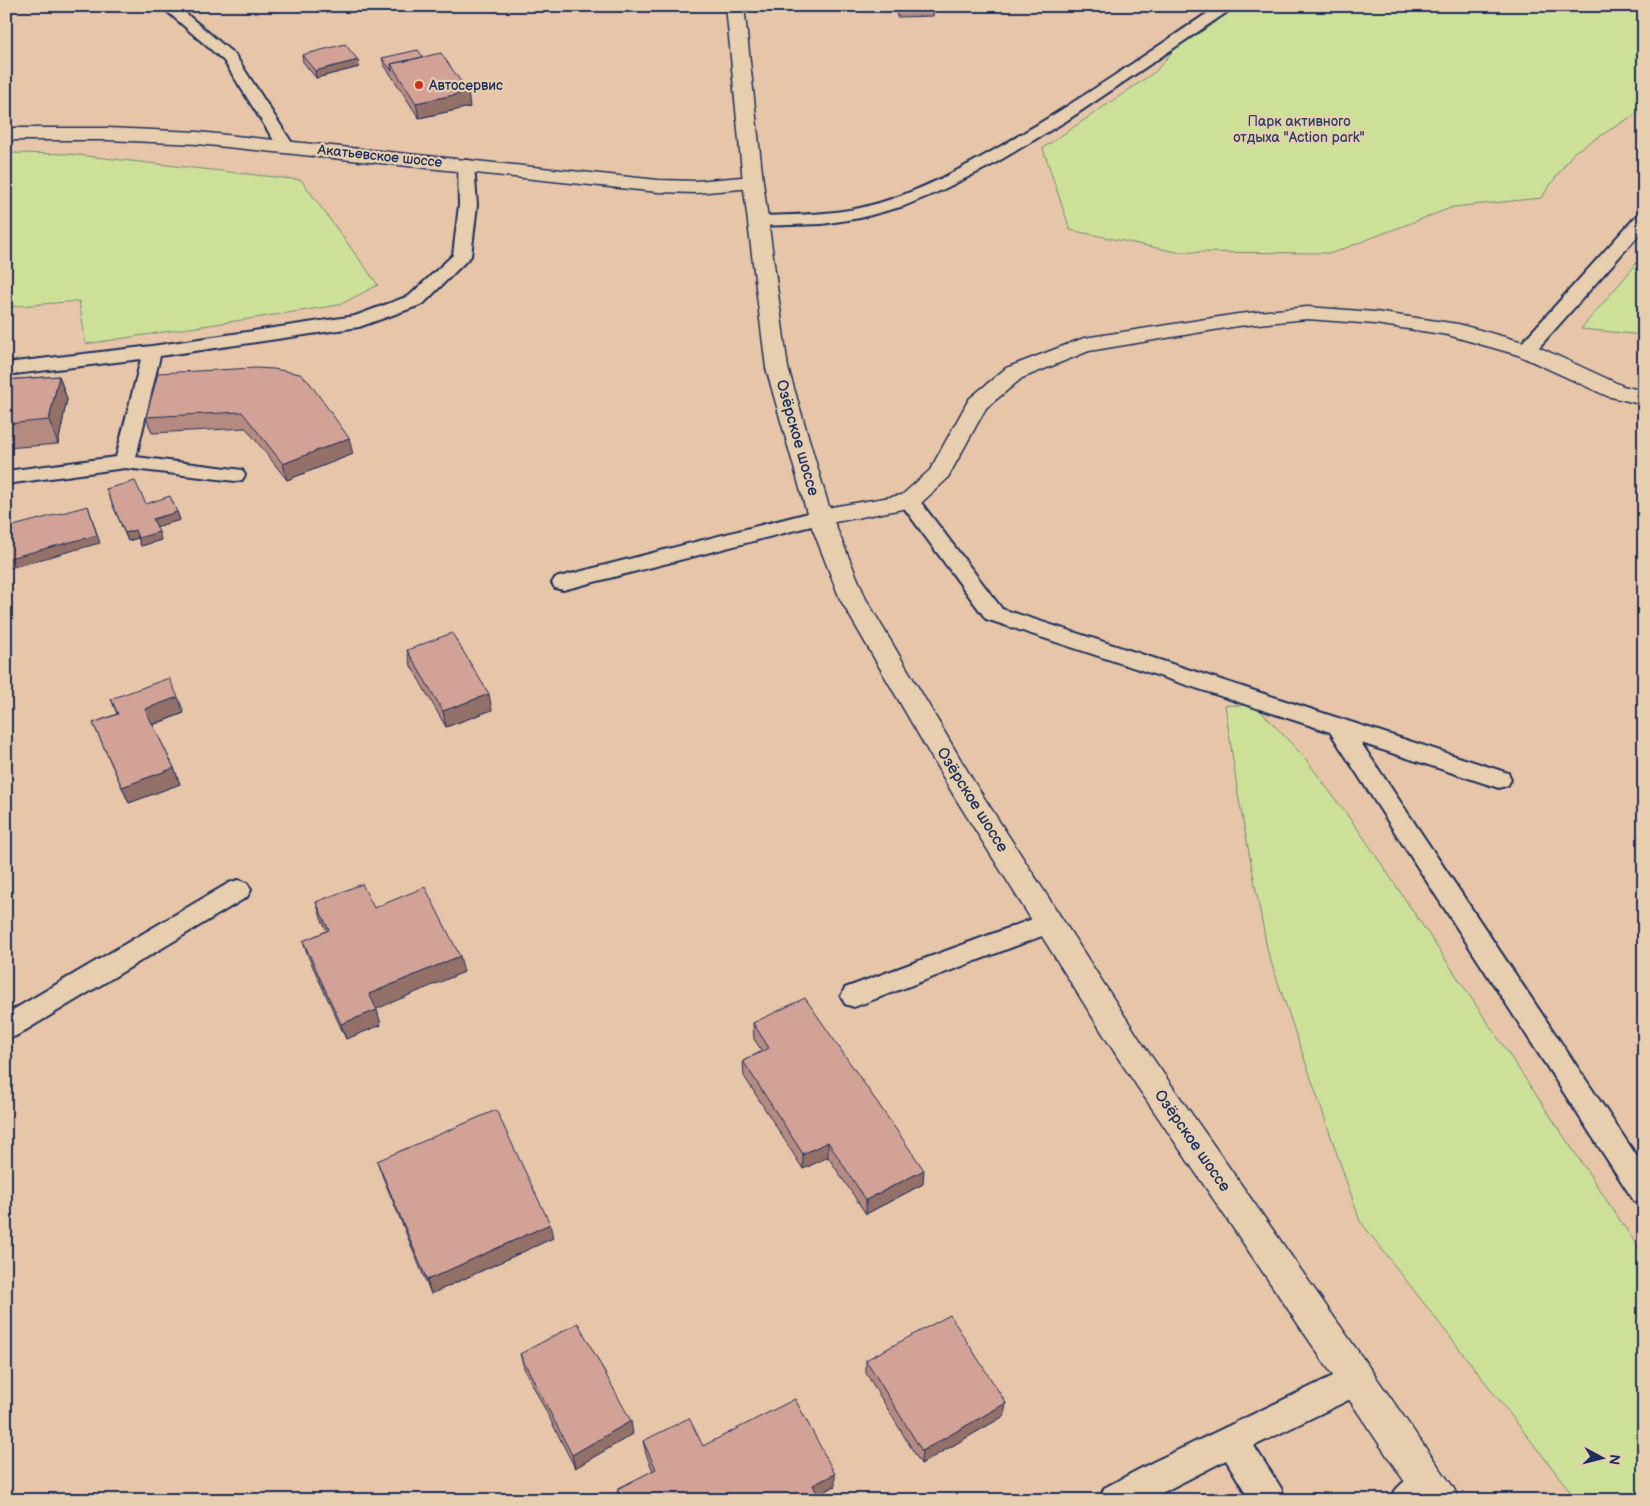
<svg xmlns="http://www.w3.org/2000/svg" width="1650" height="1506" viewBox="0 0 1650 1506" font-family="'Balsamiq Sans',sans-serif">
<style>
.green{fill:#cce197;stroke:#74887a}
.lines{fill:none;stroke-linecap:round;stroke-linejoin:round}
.lane-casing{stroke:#1b2f5e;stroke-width:4}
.street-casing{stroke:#1b2f5e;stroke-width:3}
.secondary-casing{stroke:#1b2f5e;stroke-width:3}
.primary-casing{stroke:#1b2f5e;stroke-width:3}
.lane{fill:#e6ceae;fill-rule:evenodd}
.street{fill:#e6ceae;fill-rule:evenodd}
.secondary{fill:#e6ceae;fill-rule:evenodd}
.primary{fill:#e6ceae;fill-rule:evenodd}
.wall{fill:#b58b81;stroke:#1b2f5e}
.shaded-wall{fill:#937169;stroke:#1b2f5e}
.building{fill:#d2a296;stroke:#1b2f5e}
.poi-dot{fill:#c8321e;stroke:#e6ceae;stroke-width:2}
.labels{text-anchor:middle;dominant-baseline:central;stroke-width:4.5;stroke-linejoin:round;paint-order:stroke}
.far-poi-label{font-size:14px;fill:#1b2f5e;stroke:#e6ceae;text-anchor:start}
.far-park-label{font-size:14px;fill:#2d4164;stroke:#e6ceae}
.far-street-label{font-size:14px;fill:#1b2f5e;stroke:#e6ceae}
.street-label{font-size:16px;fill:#1b2f5e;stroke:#e6ceae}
</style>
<rect width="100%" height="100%" fill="#e6c5a9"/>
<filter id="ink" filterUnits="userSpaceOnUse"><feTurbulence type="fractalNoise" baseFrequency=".02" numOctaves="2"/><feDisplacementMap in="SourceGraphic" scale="10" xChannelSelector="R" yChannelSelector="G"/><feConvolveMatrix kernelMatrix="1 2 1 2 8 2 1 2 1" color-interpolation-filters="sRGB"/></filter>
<g filter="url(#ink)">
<path class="green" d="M 1211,6 L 1644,6 L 1644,109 L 1574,152 L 1541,198 L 1453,207 L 1332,253 L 1177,252 L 1070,230 L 1043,148 L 1155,72 Z
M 6,153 L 68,154 L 301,180 L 378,285 L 339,305 L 86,344 L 79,301 L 6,307 Z
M 1644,255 L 1644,335 L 1581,329 Z
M 1225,705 L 1256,706 L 1305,758 L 1364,838 L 1644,1256 L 1644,1500 L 1577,1500 L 1360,1221 L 1268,953 L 1238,794 Z"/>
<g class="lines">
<g class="lane-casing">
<path id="lane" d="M 161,6 L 177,6 L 235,55 L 294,146 L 292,150 L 280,150 L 224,61 Z
M 1218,6 L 1236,6 L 1066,121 L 992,165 L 940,191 L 904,206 L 860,218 L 822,224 L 758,226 L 752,225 L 749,221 L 752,217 L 758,216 C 792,215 827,215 860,208 C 913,196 962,169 1008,142 C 1081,100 1149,52 1218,6 Z
M 466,160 L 472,161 L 474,165 L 477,205 L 471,256 L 423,304 L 359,327 L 160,356 L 136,457 L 235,469 L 242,470 L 245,475 L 242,480 L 235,481 L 125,468 L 6,484 L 6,471 L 116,457 L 141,359 L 6,375 L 6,363 L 152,346 L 355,316 L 409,296 L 453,255 L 459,205 L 458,165 L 460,161 Z
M 1644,213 L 1644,229 L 1533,354 L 1526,356 L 1519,354 L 1517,350 L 1519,346 L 1638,214 Z
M 909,494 L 916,496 L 1002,609 L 1508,773 L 1511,779 L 1508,785 L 1499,788 L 1361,743 L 1644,1167 L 1644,1205 L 1634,1201 L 1330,732 L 986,619 L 899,501 L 902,496 Z
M 820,510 L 827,512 L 830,517 L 827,522 L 563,590 L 555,588 L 552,583 L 555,578 L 563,576 Z
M 238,880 L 247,883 L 251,890 L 247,897 L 16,1036 L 6,1039 L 6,1014 L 229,883 Z
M 1049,913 L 1058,916 L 1062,923 L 1058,930 L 854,1007 L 845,1004 L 841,996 L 845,988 Z
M 1356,1365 L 1367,1369 L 1372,1380 L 1367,1391 L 1254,1446 L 1281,1488 L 1285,1500 L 1250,1500 L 1226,1460 L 1148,1500 L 1100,1500 L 1104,1488 L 1149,1464 Z
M 1429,1469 L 1440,1474 L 1445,1485 L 1440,1496 L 1435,1500 L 1390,1500 C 1397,1483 1412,1476 1429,1469 Z"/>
</g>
<g class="street-casing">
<path id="street" d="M 1307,307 L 1375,312 L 1458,324 L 1534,345 L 1623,386 L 1644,391 L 1644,405 L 1607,396 L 1518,355 L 1448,335 L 1375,324 L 1307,319 L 1238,326 L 1089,351 L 1022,378 L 986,408 L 947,479 L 918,506 L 820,525 L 811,523 L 808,517 L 811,511 L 820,509 L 902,495 L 930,470 L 969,399 L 1006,368 L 1084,338 L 1238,314 Z"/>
</g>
<g class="secondary-casing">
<path id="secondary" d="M 6,128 L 107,128 L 198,132 L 658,180 L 696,181 L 753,176 L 760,178 L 763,182 L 760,186 L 753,188 L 696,193 L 658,192 L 198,144 L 107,140 L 6,140 Z"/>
</g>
<g class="primary-casing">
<path id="primary" d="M 726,6 L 744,6 L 763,182 L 788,368 L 832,517 L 866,599 L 974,782 L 1142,1043 L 1453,1487 L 1459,1500 L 1417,1500 L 1120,1061 L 954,796 L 840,599 L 808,517 L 766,368 L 743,182 Z"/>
</g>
<use href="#lane" class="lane"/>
<use href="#street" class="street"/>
<use href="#secondary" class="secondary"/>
<use href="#primary" class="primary"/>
</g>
<path class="wall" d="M 895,6 L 934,6 L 933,16 L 897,17 Z
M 302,55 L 358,60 L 359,67 L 316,78 L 303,62 Z
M 423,57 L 470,107 L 419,118 L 393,78 L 384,65 L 382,58 Z
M 158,373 L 353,454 L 287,480 L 246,428 L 152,433 L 146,417 Z
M 59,376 L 67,399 L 58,444 L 6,448 L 6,380 Z
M 106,489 L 146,504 L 177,512 L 180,520 L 156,527 L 161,540 L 141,546 L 138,538 L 128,541 Z
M 407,650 L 492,710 L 446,727 L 411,666 Z
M 111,699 L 184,713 L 153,725 L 174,768 L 180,784 L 129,803 L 93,723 L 117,714 Z
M 316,902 L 374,908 L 464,972 L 376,1008 L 381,1025 L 346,1039 L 308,956 L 303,941 L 327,931 L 321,918 Z
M 753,1023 L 923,1184 L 866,1214 L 828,1157 L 803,1169 L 744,1076 L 743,1061 L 762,1051 L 754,1039 Z
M 377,1161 L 553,1238 L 431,1294 L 382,1175 Z
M 520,1354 L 633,1434 L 575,1468 L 524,1368 Z
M 866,1360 L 1004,1416 L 921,1464 L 866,1373 Z
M 643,1441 L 703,1446 L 835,1486 L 818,1495 L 820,1500 L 620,1500 L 617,1489 L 653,1471 L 646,1454 Z"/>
<path class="shaded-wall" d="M 358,60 L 359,67 L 316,78 L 315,71 Z
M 468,92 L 470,107 L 419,118 L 416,103 Z
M 59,376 L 67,399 L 58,444 L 49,420 Z
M 349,438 L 353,454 L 287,480 L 283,464 Z
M 88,506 L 100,543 L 6,569 L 6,559 Z
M 177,512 L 180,520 L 156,527 L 153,519 Z
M 135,530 L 159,532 L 161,540 L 141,546 L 138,538 L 128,541 L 125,533 Z
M 489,694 L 492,710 L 446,727 L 443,711 Z
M 178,697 L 184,713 L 151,725 L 145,709 Z
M 174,768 L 180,784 L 129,803 L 122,787 Z
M 460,956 L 464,972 L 374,1010 L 369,994 Z
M 377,1010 L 381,1025 L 346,1039 L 341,1024 Z
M 828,1142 L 828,1157 L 803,1169 L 803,1154 Z
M 924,1170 L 923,1184 L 866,1214 L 866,1200 Z
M 550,1224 L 553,1238 L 431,1294 L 427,1280 Z
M 1006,1403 L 1004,1416 L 921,1464 L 922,1451 Z
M 631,1421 L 633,1434 L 575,1468 L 572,1455 Z
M 835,1474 L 835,1486 L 813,1498 L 813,1485 Z"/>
<path class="building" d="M 345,44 L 358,60 L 315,71 L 302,55 Z
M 418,50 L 423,57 L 391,64 L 392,71 L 382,58 Z
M 441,53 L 468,92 L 416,103 L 391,64 Z
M 255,368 L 274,369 L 300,374 L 309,382 L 349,438 L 283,464 L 242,412 L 146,417 L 158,373 Z
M 59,376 L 49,420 L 6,424 L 6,380 Z
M 135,481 L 146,504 L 170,496 L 177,512 L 153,519 L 159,532 L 138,538 L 135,530 L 125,533 L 106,489 Z
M 88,506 L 97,535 L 6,559 L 6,528 Z
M 452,633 L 489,694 L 443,711 L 407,650 Z
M 169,678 L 178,697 L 145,709 L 174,768 L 122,787 L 93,723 L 118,714 L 111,699 Z
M 362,884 L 374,908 L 425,887 L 460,956 L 369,994 L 377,1010 L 341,1024 L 303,941 L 329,930 L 316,902 Z
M 805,998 L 924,1170 L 866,1200 L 828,1142 L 803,1154 L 743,1061 L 769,1048 L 753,1023 Z
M 496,1110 L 550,1224 L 427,1280 L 377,1161 Z
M 950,1315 L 1006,1403 L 922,1451 L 866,1360 Z
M 578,1323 L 631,1421 L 572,1455 L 520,1354 Z
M 795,1399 L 835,1474 L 813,1485 L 820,1500 L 622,1500 L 617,1489 L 656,1469 L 643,1441 L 689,1418 L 703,1446 Z"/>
</g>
<circle class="poi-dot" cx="419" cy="85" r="5"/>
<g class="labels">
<g class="far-poi-label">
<text x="429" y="85">Автосервис</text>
</g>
<g class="far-park-label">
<text x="1299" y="121">Парк активного<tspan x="1299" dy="16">отдыха "Action park"</tspan></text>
</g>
<g class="far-street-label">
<text transform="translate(380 156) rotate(6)">Акатьевское шоссе</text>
</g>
<g class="street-label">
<text transform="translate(797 438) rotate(74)">Озёрское шоссе</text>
<text transform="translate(972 800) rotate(58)">Озёрское шоссе</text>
<text transform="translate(1192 1141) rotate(55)">Озёрское шоссе</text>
</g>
</g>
<rect width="1650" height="1506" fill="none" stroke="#e6ceae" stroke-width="25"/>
<rect x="12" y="12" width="1625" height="1481" fill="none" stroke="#1b2f5e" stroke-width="2" filter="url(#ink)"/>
<g transform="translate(1602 1458) rotate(97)" stroke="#e6ceae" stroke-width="4" paint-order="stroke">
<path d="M0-4L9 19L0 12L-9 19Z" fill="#1b2f5e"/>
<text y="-8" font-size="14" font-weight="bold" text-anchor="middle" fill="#1b2f5e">N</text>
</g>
</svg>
